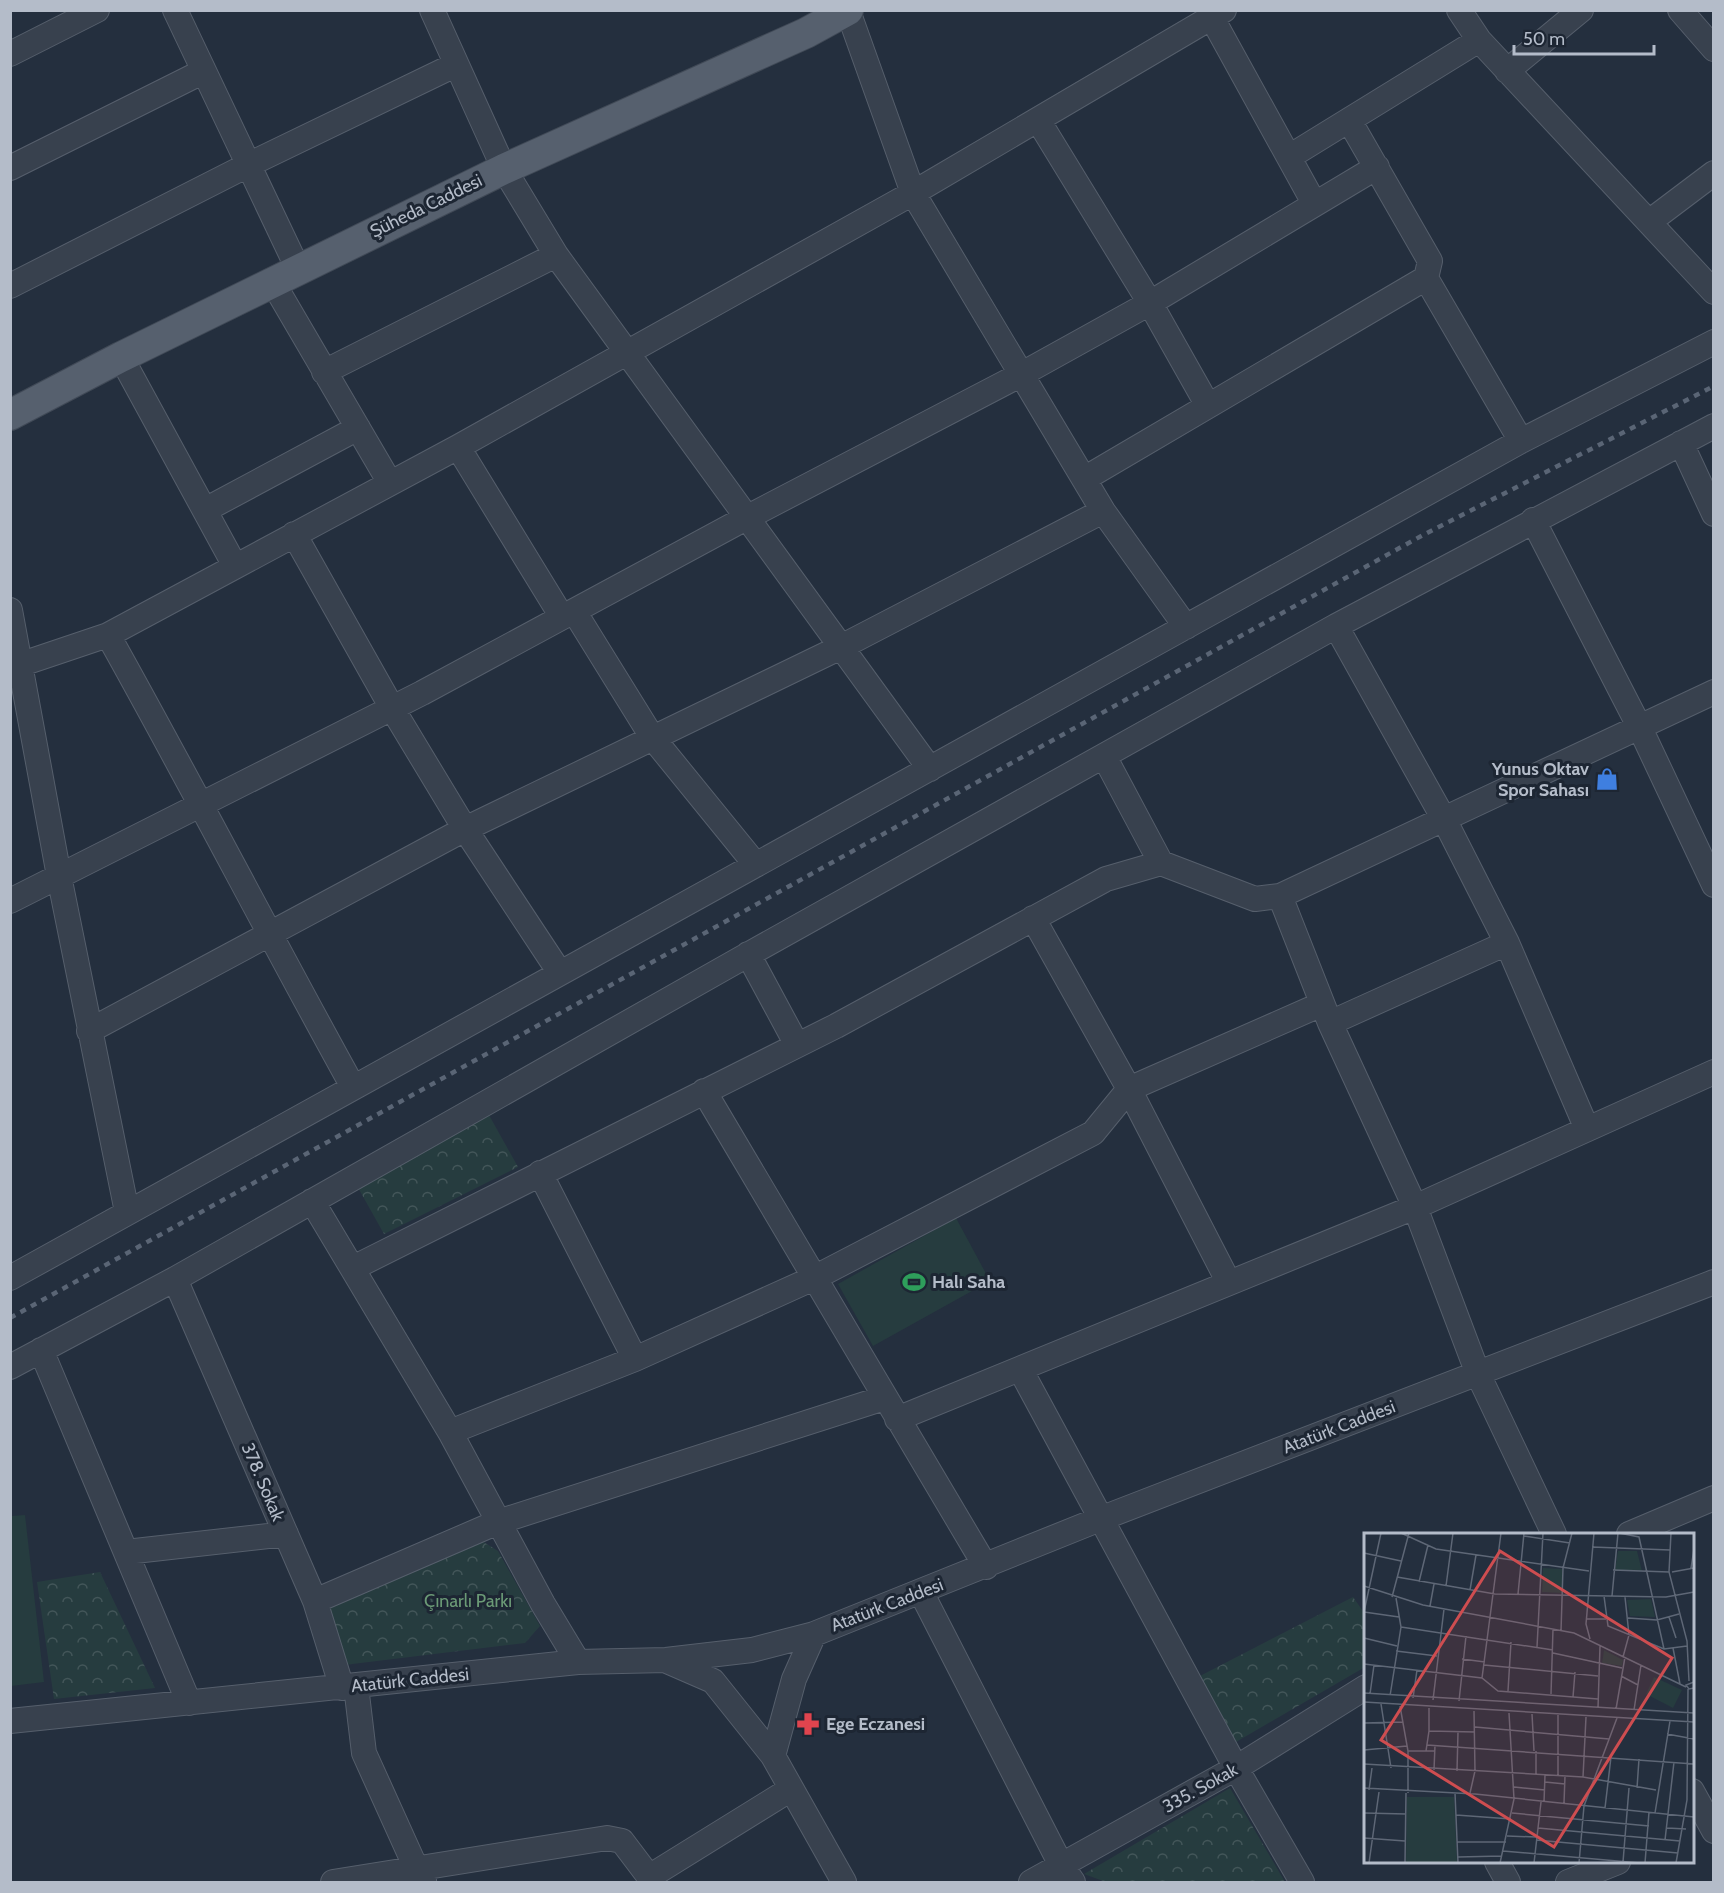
<svg xmlns="http://www.w3.org/2000/svg" width="1724" height="1893" viewBox="0 0 1724 1893" font-family="Cabin,sans-serif">
<style>
.park{fill:url(#park-crowns)}
.pitch{fill:#263c3f}
.lines{fill:none;stroke-linecap:round;stroke-linejoin:round}
.minor-casing{stroke:#565f6c;stroke-width:26}
.major-casing{stroke:#414a57;stroke-width:32}
.minor{stroke:#38414e;stroke-width:24}
.major{stroke:#56606e;stroke-width:30}
.rail{stroke:#5a6575;stroke-width:4.5;stroke-dasharray:6 6;stroke-linecap:butt}
.labels{text-anchor:middle;dominant-baseline:central;stroke-width:6;stroke-linejoin:round;paint-order:stroke}
.street-label{font-size:18px;fill:#b4bcc9;stroke:#1d2633}
.poi-label{font-size:18px;font-weight:bold;fill:#b4bcc9;stroke:#1d2633;text-anchor:start}
.park-label{font-size:18px;fill:#6b9a76;stroke:#1d2633}
.inset-road{fill:none;stroke:#5e6776;stroke-width:1.5}
.view{fill:#ce4d50;fill-opacity:0.15;stroke:#ce4d50;stroke-width:3}
.inset-edge{fill:none;stroke:#b4bcc9;stroke-width:3}
</style>
<defs>
<pattern id="park-crowns" width="20" height="18" patternUnits="userSpaceOnUse" patternTransform="scale(1.5)"><rect width="20" height="18" fill="#263c3f"/><path d="M2 6a3 3 0 1 1 6 0M12 15a3 3 0 1 1 6 0" fill="none" stroke="#435659"/></pattern>
</defs>
<rect width="100%" height="100%" fill="#242f3e"/>
<path class="park" d="M 485,1108 L 518,1167 L 384,1234 L 356,1184 Z
M 482,1541 L 498,1551 L 540,1626 L 525,1643 L 344,1665 L 328,1607 Z
M 100,1572 L 155,1688 L 54,1699 L 37,1582 Z
M 1353,1597 L 1365,1614 L 1365,1667 L 1236,1742 L 1198,1677 Z
M 1230,1788 L 1285,1882 L 1106,1882 L 1084,1874 Z"/>
<path class="pitch" d="M 956,1218 L 990,1281 L 873,1346 L 838,1284 Z
M 25,1515 L 44,1682 L 11,1686 L 11,1516 Z"/>
<g class="lines">
<g class="minor-casing">
<path id="minor" d="M 175,10 L 298,269
M 432,10 L 504,169 L 556,255 L 930,769
M 1459,10 L 1479,40 L 1714,292
M 1680,10 L 1714,49
M 848,11 L 913,193 L 1103,511 L 1186,627
M 1212,18 L 1314,203
M 10,54 L 97,10
M 1507,71 L 1581,10
M 1038,120 L 1150,303 L 1207,404
M 1289,157 L 1479,40
M 10,168 L 204,71
M 1649,222 L 1714,173
M 1426,278 L 1521,441
M 272,281 L 390,483
M 10,286 L 248,165 L 455,65
M 121,357 L 235,566
M 324,372 L 556,255
M 1681,443 L 1714,514
M 458,447 L 562,617
M 1084,479 L 1426,278 L 1430,261 L 1349,120
M 205,510 L 358,428
M 1533,520 L 1640,728 L 1714,885
M 294,534 L 392,708 L 465,829 L 560,973
M 10,610 L 59,876 L 127,1212
M 574,611 L 652,737 L 756,865
M 1336,626 L 1445,821 L 1507,943 L 1587,1129
M 108,635 C 192,785 270,937 353,1087
M 10,668 L 108,635 L 458,447 L 913,193 L 1224,10
M 1104,756 L 1161,863
M 1280,896 L 1330,1023 L 1415,1207 L 1478,1374 L 1554,1534
M 10,901 L 422,693 L 746,518 L 1022,374 L 1150,303 L 1377,167
M 1033,918 L 1129,1089 L 1229,1283
M 748,954 L 797,1045
M 1330,1023 L 1507,943
M 89,1031 L 465,829 L 841,647 L 1103,511
M 704,1091 L 986,1567
M 540,1173 L 635,1359
M 312,1201 L 450,1432 L 543,1604 L 578,1662
M 353,1268 L 836,1026 L 1106,879 L 1161,863 L 1255,899 L 1280,896 L 1714,692
M 10,1278 L 1521,441 L 1714,342
M 175,1279 L 315,1601 L 342,1688
M 41,1350 L 189,1703
M 10,1367 L 175,1279 L 742,958 L 1336,626 L 1714,426
M 1020,1369 L 1236,1768 L 1302,1882
M 897,1419 L 1415,1207 L 1714,1072
M 450,1432 L 635,1359 L 814,1278 L 1093,1133 L 1129,1089 L 1322,1004
M 1629,1534 L 1714,1498
M 126,1552 L 286,1534
M 921,1592 L 1061,1865 L 1073,1882
M 315,1601 L 498,1522 L 884,1398
M 667,1661 L 713,1681 L 773,1756 L 844,1882
M 356,1686 L 364,1753 L 416,1868 L 424,1880
M 10,1721 L 578,1662 L 666,1660 L 752,1650 L 814,1634 L 1100,1519 L 1714,1282
M 773,1756 L 794,1679 L 814,1634
M 1692,1791 L 1714,1831
M 1497,1862 L 1508,1882
M 649,1877 L 791,1789
M 333,1882 L 607,1838 L 622,1841 L 653,1882
M 1031,1882 L 1236,1768 L 1366,1687
M 1568,1882 L 1618,1862"/>
</g>
<g class="major-casing">
<path id="major" d="M 10,415 L 121,357 L 504,169 L 806,33 L 848,10"/>
</g>
<use href="#minor" class="minor"/>
<use href="#major" class="major"/>
<path class="rail" d="M 10,1318 L 1423,535 L 1714,386"/>
</g>
<defs>
<g id="shop-bare" transform="scale(1.8)"><path d="M-5-2.5h2.3a2.7 3.5 0 0 1 5.4 0H5L5.5 6h-11ZM-1.5-2.5h3a1.5 2.3 0 0 0-3 0Z" fill="#3f7fe0" stroke="#1d2633" stroke-width="2.5" paint-order="stroke"/></g>
<g id="stadium-bare" transform="scale(1.8)"><path d="M0-5a6.5 5 0 1 0 0 10a6.5 5 0 1 0 0-10ZM-3.5-1.8h7v3.6h-7Z" fill="#2e9e5b" stroke="#1d2633" stroke-width="2.5" paint-order="stroke"/></g>
<g id="pharmacy-bare" transform="scale(1.8)"><path d="M-2-6h4v4h4v4h-4v4h-4v-4h-4v-4h4Z" fill="#e0444e" stroke="#1d2633" stroke-width="2.5" paint-order="stroke"/></g>
</defs>
<g fill-rule="evenodd">
<use href="#shop-bare" x="1607" y="779"/>
<use href="#stadium-bare" x="914" y="1282"/>
<use href="#pharmacy-bare" x="808" y="1724"/>
</g>
<g class="labels">
<g class="street-label">
<text transform="translate(426 206) rotate(-26)">Şüheda Caddesi</text>
<text transform="translate(1339 1427) rotate(-21)">Atatürk Caddesi</text>
<text transform="translate(263 1482) rotate(67)">378. Sokak</text>
<text transform="translate(887 1605) rotate(-21)">Atatürk Caddesi</text>
<text transform="translate(410 1680) rotate(-6)">Atatürk Caddesi</text>
<text transform="translate(1200 1788) rotate(-29)">335. Sokak</text>
</g>
<g class="poi-label">
<text x="1589" y="769" text-anchor="end">Yunus Oktav<tspan x="1589" dy="21">Spor Sahası</tspan></text>
<text x="932" y="1282">Halı Saha</text>
<text x="826" y="1724">Ege Eczanesi</text>
</g>
<g class="park-label">
<text x="468" y="1601">Çınarlı Parkı</text>
</g>
</g>
<g transform="translate(1364 1533)">
<rect width="330" height="330" fill="#242f3e"/>
<path d="M 43,264 L 90,264 L 93,330 L 42,330 Z" fill="#263c3f"/>
<path d="M 254,18 L 273,18 L 278,38 L 251,38 ZM 179,35 L 198,36 L 198,60 L 178,59 ZM 287,66 L 291,84 L 266,83 L 263,67 ZM 240,117 L 259,127 L 258,133 L 238,130 Z" fill="#263c3f"/>
<path d="M 290,144 L 318,157 L 309,175 L 282,161 Z" fill="#263c3f"/>
<path class="inset-road" d="M 37,0 L 72,16 L 225,38M 255,0 L 275,4 L 300,116M 307,0 L 305,39 L 323,108 L 325,148M 160,3 L 206,10M 228,14 L 306,17M 0,20 L 37,28M 327,35 L 330,16M 249,37 L 305,39M 308,39 L 330,35M 33,44 L 131,61 L 302,64 L 330,59M 55,49 L 64,12M 0,53 L 59,72 L 210,100 L 322,154M 82,53 L 89,0M 106,57 L 112,22M 154,61 L 160,0M 240,63 L 244,93 L 300,116 L 323,113M 248,63 L 254,0M 28,64 L 45,0M 66,73 L 70,51M 0,79 L 35,84M 0,79 L 17,0M 305,84 L 312,105M 264,85 L 293,87 L 315,81M 222,86 L 242,86M 37,94 L 189,117M 197,98 L 199,35 L 208,0M 0,105 L 33,113M 226,106 L 222,91 L 230,0M 173,114 L 179,0M 309,115 L 316,151M 32,118 L 73,123M 189,120 L 258,135M 259,124 L 265,102 L 261,64M 98,126 L 121,129M 0,131 L 118,145 L 134,158 L 234,166M 120,132 L 234,143M 257,143 L 274,152M 118,145 L 137,0M 330,149 L 322,152 L 325,156 L 330,155M 144,158 L 147,109M 0,160 L 330,180M 6,161 L 10,132M 187,161 L 189,96M 26,163 L 37,94 L 32,65M 209,164 L 211,139M 49,165 L 53,137M 69,167 L 80,76M 95,168 L 102,103M 0,169 L 330,189M 17,171 L 27,235M 36,173 L 44,218 L 44,260M 234,175 L 236,113M 252,176 L 261,124M 270,177 L 277,132M 168,181 L 170,218M 0,190 L 39,189M 111,194 L 245,206M 65,198 L 65,175M 303,201 L 330,206M 63,212 L 330,231M 0,217 L 43,213M 44,218 L 71,218M 62,218 L 65,198 L 111,199M 0,231 L 219,244 L 292,257M 70,237 L 71,212M 93,238 L 94,199M 172,241 L 172,218M 194,243 L 194,182M 219,244 L 222,184M 181,249 L 201,251M 150,254 L 181,257M 0,255 L 111,261 L 330,284M 273,255 L 275,226M 5,257 L 8,235M 91,260 L 94,330M 106,260 L 111,238 L 110,178M 180,269 L 181,242M 200,270 L 201,243M 241,275 L 247,224M 0,280 L 42,281M 148,280 L 285,293M 291,280 L 306,188M 92,282 L 147,286M 174,295 L 316,308M 303,295 L 322,296M 143,303 L 172,304M 0,305 L 41,308M 172,307 L 314,320M 301,307 L 310,229M 93,309 L 142,309M 139,318 L 276,330M 94,324 L 138,323M 259,329 L 265,255M 5,330 L 15,259M 41,330 L 42,260M 136,330 L 150,266 L 145,180M 170,330 L 177,269M 215,330 L 220,273 L 253,185M 281,330 L 285,279M 312,330 L 323,267 L 324,156"/>
<path class="view" d="M 136,18 L 308,125 L 190,314 L 17,207 Z"/>
<rect width="330" height="330" class="inset-edge"/>
</g>
<rect width="1724" height="1893" fill="none" stroke="#b4bcc9" stroke-width="24"/>
<path d="M1514 45v9h140v-9" fill="none" stroke="#b4bcc9" stroke-width="3"/>
<text x="1523" y="45" font-size="18" fill="#b4bcc9" stroke="#1d2633" stroke-width="4.5" paint-order="stroke">50 m</text>
</svg>
